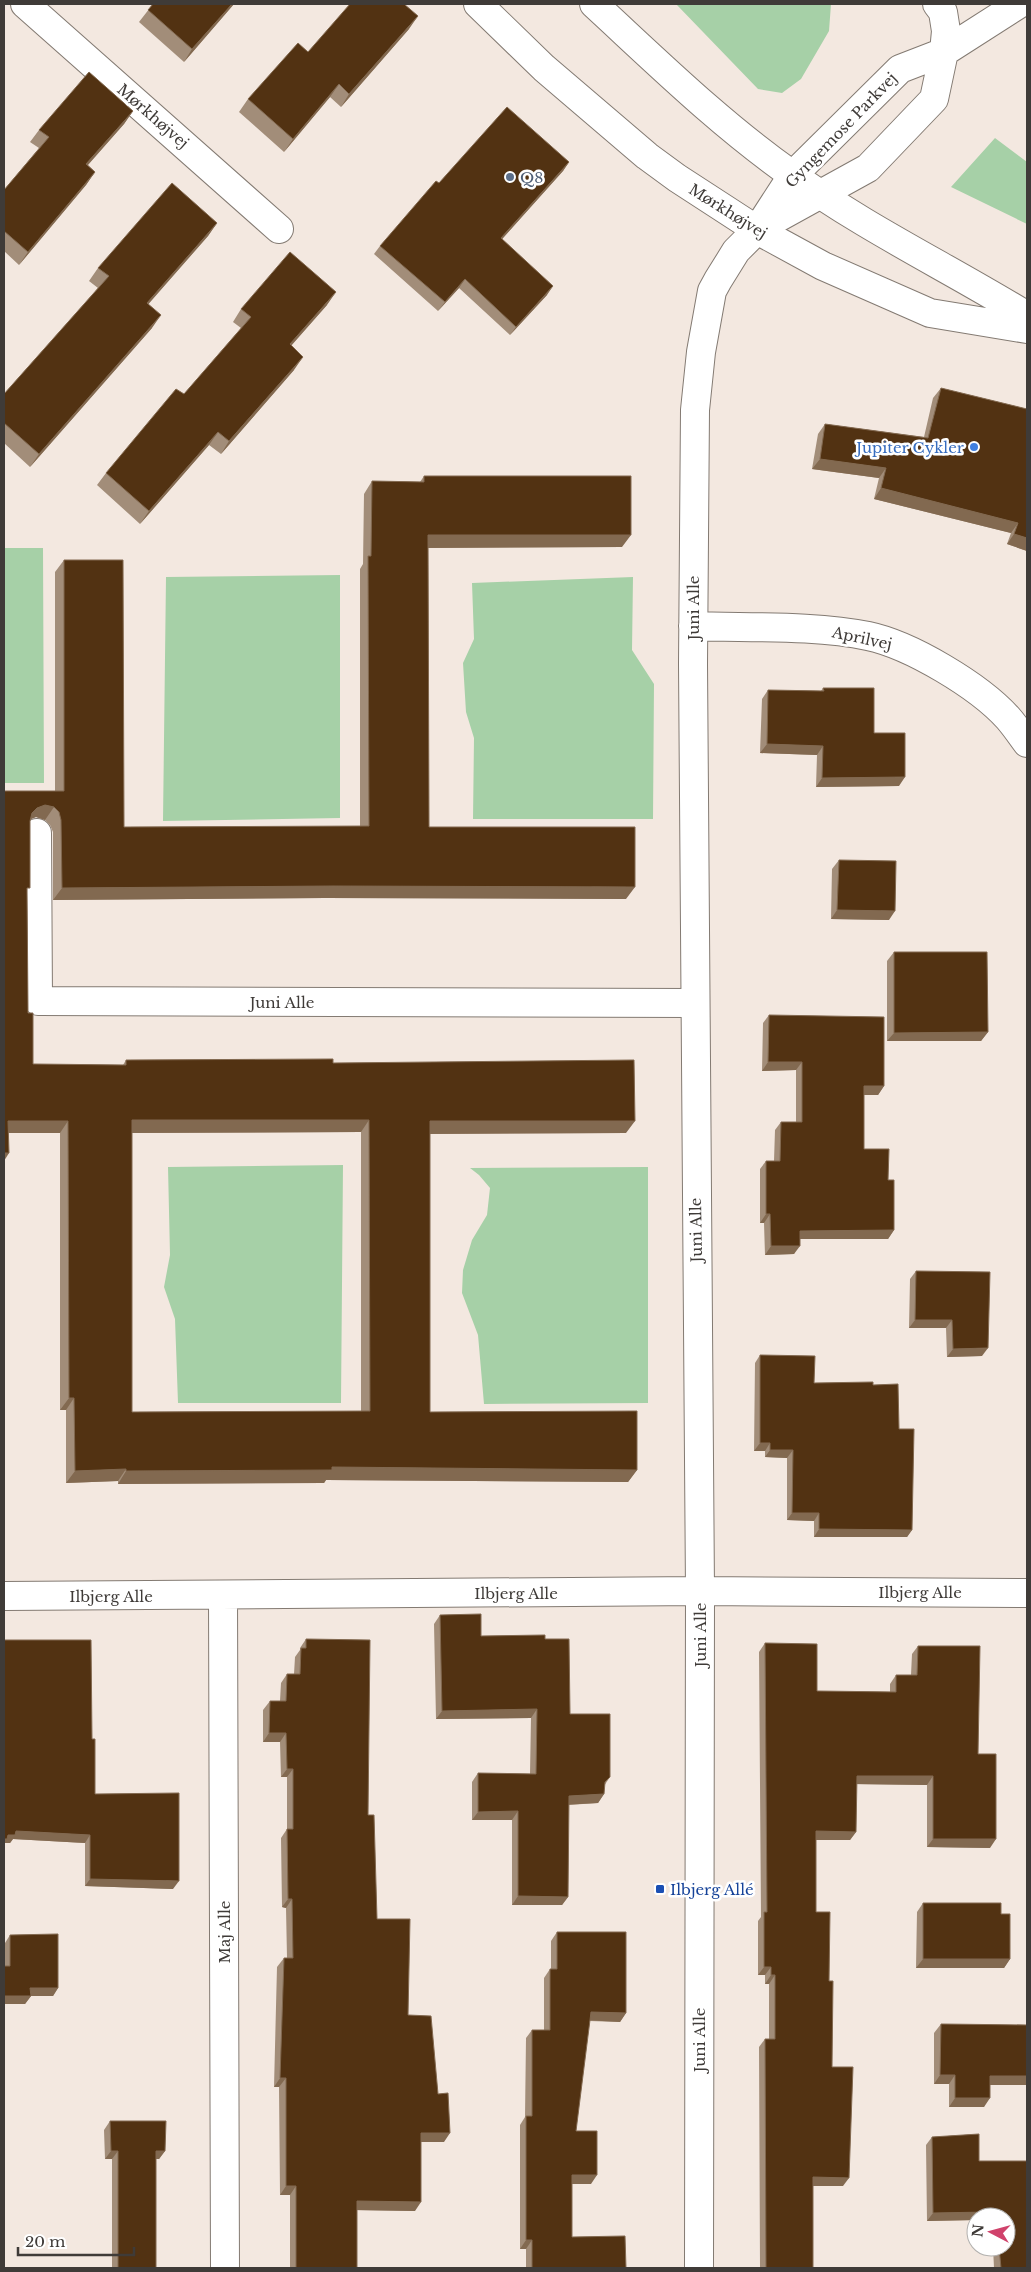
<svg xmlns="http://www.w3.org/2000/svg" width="1031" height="2272" viewBox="0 0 1031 2272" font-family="'Libre Baskerville',serif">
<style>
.green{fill:#a6d0a7}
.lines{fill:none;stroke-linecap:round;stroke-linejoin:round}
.minor-casing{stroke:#837a72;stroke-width:30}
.tertiary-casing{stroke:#837a72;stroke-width:30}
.minor{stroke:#fff;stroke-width:28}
.tertiary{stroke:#fff;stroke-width:28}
.wall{fill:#a28d79;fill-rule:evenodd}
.shaded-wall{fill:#826950}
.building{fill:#523212;stroke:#826950;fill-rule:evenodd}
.service-dot{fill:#5c6f8a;stroke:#fff;stroke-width:2}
.shop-dot{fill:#3f7fe0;stroke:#fff;stroke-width:2}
.transit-dot{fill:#1a4fb4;stroke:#fff;stroke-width:2}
.labels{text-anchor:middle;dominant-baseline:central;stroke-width:5;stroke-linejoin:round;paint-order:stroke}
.street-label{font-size:15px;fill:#3f3b38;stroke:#fff}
.service-label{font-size:15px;fill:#4e5e75;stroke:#fff;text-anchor:start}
.shop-label{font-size:15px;fill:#366cbe;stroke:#fff;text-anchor:end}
.transit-label{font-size:15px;fill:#164399;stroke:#fff;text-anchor:start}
</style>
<rect width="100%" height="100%" fill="#f3e8e0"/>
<path class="green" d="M 676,4 L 831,4 L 829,31 L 801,79 L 782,93 L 758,89 Z
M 995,138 L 1027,162 L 1027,224 L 951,187 Z
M 4,548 L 43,548 L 44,783 L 4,783 Z
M 340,575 L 340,818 L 163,821 L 166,577 Z
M 633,577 L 632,650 L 654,684 L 653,819 L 473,819 L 474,738 L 466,712 L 463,663 L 474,639 L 472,583 Z
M 343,1165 L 341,1403 L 178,1403 L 175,1319 L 164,1287 L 170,1255 L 168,1167 Z
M 648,1167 L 648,1403 L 484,1404 L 478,1335 L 462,1293 L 463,1270 L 472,1240 L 487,1215 L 490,1188 L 479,1175 L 470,1168 Z"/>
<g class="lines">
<g class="minor-casing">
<path id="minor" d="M 25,4 L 279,229
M 761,227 L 868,168 L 934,99 L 944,52 L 946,31 L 943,12 L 937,4
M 693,626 C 747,628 816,625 868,636 C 911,645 979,686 1008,718 C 1015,726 1021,735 1027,743
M 37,833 L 38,1001 L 694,1003
M 223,1595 L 225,2268
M 4,1596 L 700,1591 L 1027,1593
M 699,2268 L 700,1591 L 693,664 L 695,410 L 701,352 L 712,291 L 718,280 L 736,251 L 757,230 L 792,176 L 900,69 L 944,52 L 1019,4"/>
</g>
<g class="tertiary-casing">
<path id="tertiary" d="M 478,4 L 544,68 L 647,156 L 677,178 L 757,230 L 823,266 L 930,313 L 1027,329
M 594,4 C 658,63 719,123 791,174 C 865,228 949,268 1027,316"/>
</g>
<use href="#minor" class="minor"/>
<use href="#tertiary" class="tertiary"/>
</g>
<path class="wall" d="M 153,4 L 234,4 L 184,62 L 139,22 Z
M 409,29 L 341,107 L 330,97 L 284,152 L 239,112 L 248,99 L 308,52 Z
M 133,111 L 124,124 L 88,165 L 95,172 L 86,185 L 19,265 L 4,251 L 4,190 L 39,148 L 30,142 L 39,130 Z
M 569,162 L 563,171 L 502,239 L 547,295 L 510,335 L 459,288 L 438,311 L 374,254 L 380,246 L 439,183 Z
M 217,223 L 208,236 L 148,304 L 152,328 L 30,467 L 4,443 L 4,394 L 98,288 L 89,281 L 98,268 Z
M 327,305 L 291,346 L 294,370 L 221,454 L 209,445 L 140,524 L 97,485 L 106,473 L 184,394 L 241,328 L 233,322 L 241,309 Z
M 941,388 L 1027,409 L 1027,551 L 1007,544 L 1011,533 L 874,499 L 879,478 L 812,469 L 818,434 L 825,424 L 924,437 L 933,398 Z
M 424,476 L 622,547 L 428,548 L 429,827 L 626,899 L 325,898 L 53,900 L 53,832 L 50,825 L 45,820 L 36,817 L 30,819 L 27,893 L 28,1013 L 33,1064 L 123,1065 L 126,1060 L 333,1063 L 626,1133 L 430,1134 L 430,1412 L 637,1470 L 628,1482 L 326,1480 L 324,1483 L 118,1484 L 118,1481 L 66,1483 L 66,1410 L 60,1410 L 60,1133 L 9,1133 L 4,791 L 55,791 L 55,572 L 64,560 L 124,827 L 360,826 L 360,569 L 363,564 L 364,494 L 372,481 L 420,482 ZM 361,1132 L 361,1411 L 132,1412 L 132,1133 Z
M 823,688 L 874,733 L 899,786 L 816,787 L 817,755 L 760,753 L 762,699 L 768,690 L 821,691 Z
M 839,860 L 889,920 L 831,919 L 832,869 Z
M 894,952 L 988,1032 L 981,1041 L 887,1041 L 887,961 Z
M 769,1015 L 884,1086 L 878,1095 L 864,1095 L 864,1149 L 888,1180 L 894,1230 L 888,1239 L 800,1239 L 794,1254 L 765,1255 L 764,1223 L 760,1223 L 760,1169 L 766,1161 L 774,1161 L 775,1130 L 781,1122 L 796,1122 L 796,1070 L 762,1071 L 763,1023 Z
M 916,1271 L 982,1356 L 947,1357 L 946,1328 L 909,1328 L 910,1279 Z
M 760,1355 L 814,1383 L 873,1385 L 899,1429 L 912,1530 L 907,1537 L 814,1537 L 814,1521 L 787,1520 L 787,1458 L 765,1457 L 765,1451 L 754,1451 L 755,1363 Z
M 440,1615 L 481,1636 L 545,1639 L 570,1714 L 610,1777 L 604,1786 L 604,1794 L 598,1803 L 568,1805 L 568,1897 L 562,1905 L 512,1905 L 512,1820 L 472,1820 L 472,1782 L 478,1773 L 530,1774 L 531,1718 L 436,1719 L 434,1624 Z
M 306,1639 L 368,1815 L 377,1919 L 408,2015 L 438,2094 L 444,2142 L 421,2142 L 415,2211 L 357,2210 L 357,2268 L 290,2268 L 290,2195 L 280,2195 L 279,2087 L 274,2087 L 277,1967 L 284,1958 L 287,1958 L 286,1908 L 282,1907 L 281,1838 L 287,1829 L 287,1777 L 281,1777 L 280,1742 L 263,1742 L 263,1710 L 270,1701 L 280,1701 L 281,1683 L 287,1674 L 294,1674 L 295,1657 L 300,1650 L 300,1648 Z
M 4,1640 L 92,1739 L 95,1794 L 173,1889 L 85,1886 L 85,1843 L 13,1839 L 10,1843 L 5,1843 L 4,1844 Z
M 765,1643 L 817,1691 L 890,1692 L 890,1684 L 896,1675 L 911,1675 L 912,1654 L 918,1646 L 978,1754 L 990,1848 L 927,1847 L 927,1785 L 856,1784 L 856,1832 L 850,1840 L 816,1840 L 816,1912 L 829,1981 L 832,2067 L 843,2186 L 813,2186 L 813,2268 L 760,2268 L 759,2047 L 765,2039 L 769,2039 L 769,1984 L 765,1984 L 765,1975 L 758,1975 L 758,1921 L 761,1917 L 759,1652 Z
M 923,1903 L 1001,1914 L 1010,1959 L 1004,1968 L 916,1968 L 917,1912 Z
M 557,1932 L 626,2013 L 620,2022 L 589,2021 L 576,2131 L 591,2184 L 572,2184 L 572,2237 L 626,2268 L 526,2268 L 526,2249 L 520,2249 L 520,2125 L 525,2117 L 526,2038 L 532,2030 L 544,2030 L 544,1978 L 550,1969 L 551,1969 L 551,1941 Z
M 10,1935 L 58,1988 L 53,1996 L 31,1996 L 25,2004 L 4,2004 L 5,1943 Z
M 941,2024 L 1027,2025 L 1027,2085 L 990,2085 L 984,2107 L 949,2107 L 949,2084 L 934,2084 L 934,2033 Z
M 110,2121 L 165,2151 L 159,2159 L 156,2159 L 156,2268 L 112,2268 L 112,2159 L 105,2159 L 104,2130 Z
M 979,2134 L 979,2161 L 1027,2161 L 1027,2268 L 994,2268 L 993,2247 L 1006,2247 L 1006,2217 L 976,2217 L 976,2220 L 927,2221 L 926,2145 L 932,2137 Z"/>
<path class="shaded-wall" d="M 232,4 L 234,4 L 184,62 L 192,49 Z
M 418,16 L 409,29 L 341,107 L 349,94 Z
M 339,84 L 330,97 L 284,152 L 293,139 Z
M 133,111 L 124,124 L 78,176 L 86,164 Z
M 569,162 L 563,171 L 495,247 L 501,238 Z
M 95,172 L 86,185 L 19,265 L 28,252 Z
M 217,223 L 208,236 L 138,316 L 147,303 Z
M 465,279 L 459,288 L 438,311 L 445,302 Z
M 553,286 L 547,295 L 510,335 L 516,327 Z
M 336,292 L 327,305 L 281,357 L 290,344 Z
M 161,315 L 152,328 L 30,467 L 39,454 Z
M 303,357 L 294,370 L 221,454 L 229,441 Z
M 218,432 L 209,445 L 140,524 L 149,511 Z
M 820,459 L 886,468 L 879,478 L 812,469 Z
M 881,488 L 1018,523 L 1011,533 L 874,499 Z
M 1014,534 L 1027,538 L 1027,551 L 1007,544 Z
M 428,535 L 631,535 L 622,547 L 419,548 Z
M 767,744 L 823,746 L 817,755 L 760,753 Z
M 905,777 L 899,786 L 816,787 L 822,778 Z
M 45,805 L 54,807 L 45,820 L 36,817 L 29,820 L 32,813 L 37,808 Z
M 333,886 L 635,887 L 626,899 L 325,898 L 53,900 L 62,888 Z
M 837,910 L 895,911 L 889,920 L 831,919 Z
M 988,1032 L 981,1041 L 887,1041 L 894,1033 Z
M 768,1062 L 802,1062 L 796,1070 L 762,1071 Z
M 864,1086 L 884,1086 L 878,1095 L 858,1095 Z
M 132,1120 L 369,1120 L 361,1132 L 123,1133 Z
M 8,1121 L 68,1121 L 60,1133 L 4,1133 Z
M 430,1121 L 635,1121 L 626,1133 L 421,1134 Z
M 4,1153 L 9,1153 L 4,1161 Z
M 766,1214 L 770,1214 L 764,1223 L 760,1223 Z
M 894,1230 L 888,1239 L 794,1239 L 800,1231 Z
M 771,1246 L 800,1246 L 794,1254 L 765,1255 Z
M 915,1320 L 952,1320 L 946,1328 L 909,1328 Z
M 988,1348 L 982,1356 L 947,1357 L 953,1349 Z
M 69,1398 L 74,1398 L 66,1410 L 60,1410 Z
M 760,1443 L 770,1443 L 765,1451 L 754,1451 Z
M 770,1450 L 793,1450 L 787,1458 L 765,1457 Z
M 332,1467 L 637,1470 L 628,1482 L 326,1480 L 324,1483 L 118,1484 L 126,1471 Z
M 126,1469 L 118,1481 L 66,1483 L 75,1471 Z
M 792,1513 L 819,1513 L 814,1521 L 787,1520 Z
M 819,1529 L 912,1530 L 907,1537 L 814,1537 Z
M 537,1709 L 531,1718 L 436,1719 L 442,1711 Z
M 269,1733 L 286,1733 L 280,1742 L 263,1742 Z
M 287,1769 L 293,1769 L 287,1777 L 281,1777 Z
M 857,1776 L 933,1776 L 927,1785 L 850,1784 Z
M 604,1794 L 598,1803 L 562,1805 L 569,1796 Z
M 518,1811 L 512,1820 L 472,1820 L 478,1812 Z
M 16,1831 L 90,1835 L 85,1843 L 13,1839 L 10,1843 L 5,1843 L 4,1844 L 4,1839 L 8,1835 Z
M 816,1831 L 856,1832 L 850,1840 L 810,1840 Z
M 933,1839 L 996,1839 L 990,1848 L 927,1847 Z
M 90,1879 L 179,1881 L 173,1889 L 85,1886 Z
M 518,1896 L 568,1897 L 562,1905 L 512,1905 Z
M 288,1899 L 292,1899 L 286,1908 L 282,1907 Z
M 923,1959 L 1010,1959 L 1004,1968 L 916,1968 Z
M 764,1967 L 771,1967 L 765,1975 L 758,1975 Z
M 771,1975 L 775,1975 L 769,1984 L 765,1984 Z
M 30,1988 L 58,1988 L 53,1996 L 31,1996 L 25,2004 L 4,2004 L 4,1996 Z
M 591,2012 L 626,2013 L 620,2022 L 584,2020 Z
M 940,2075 L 955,2075 L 949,2084 L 934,2084 Z
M 990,2076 L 1027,2076 L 1027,2085 L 984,2085 Z
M 280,2078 L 286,2078 L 279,2087 L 274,2087 Z
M 955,2098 L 990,2098 L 984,2107 L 949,2107 Z
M 421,2133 L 450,2133 L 444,2142 L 415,2142 Z
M 111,2151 L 118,2151 L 112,2159 L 105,2159 Z
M 156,2151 L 165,2151 L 159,2159 L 150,2159 Z
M 572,2175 L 597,2175 L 591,2184 L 566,2184 Z
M 813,2177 L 849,2178 L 843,2186 L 807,2186 Z
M 286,2186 L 296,2186 L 290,2195 L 280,2195 Z
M 357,2201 L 421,2202 L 415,2211 L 351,2210 Z
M 987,2212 L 984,2217 L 976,2217 L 976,2220 L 927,2221 L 933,2213 Z
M 526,2240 L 532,2240 L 526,2249 L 520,2249 Z"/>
<path class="building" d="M 153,4 L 232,4 L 192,49 L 148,10 Z
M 350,4 L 404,4 L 418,16 L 349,94 L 339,84 L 293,139 L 248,99 L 298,43 L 308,52 Z
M 89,72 L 133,111 L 86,164 L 95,172 L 28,252 L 4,231 L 4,190 L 49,137 L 39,130 Z
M 507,107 L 569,162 L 501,238 L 553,286 L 516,327 L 465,279 L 445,302 L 380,246 L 436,181 L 439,183 Z
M 172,183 L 217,223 L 147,303 L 161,315 L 39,454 L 4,423 L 4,394 L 109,276 L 98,268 Z
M 290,252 L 336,292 L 290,344 L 303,357 L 229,441 L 218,432 L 149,511 L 106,473 L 176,389 L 184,394 L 251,317 L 241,309 Z
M 941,388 L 1027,409 L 1027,538 L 1014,534 L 1018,523 L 881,488 L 886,468 L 820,459 L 825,424 L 928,438 Z
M 424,476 L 631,476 L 631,535 L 428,535 L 429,827 L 635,827 L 635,887 L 333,886 L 62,888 L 61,820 L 59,812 L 54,807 L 45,805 L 37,808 L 32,813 L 30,821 L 30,888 L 27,888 L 28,1013 L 33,1013 L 33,1064 L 126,1065 L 126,1060 L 333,1059 L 333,1063 L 634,1060 L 635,1121 L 430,1121 L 430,1412 L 637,1411 L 637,1470 L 332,1467 L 332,1470 L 126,1471 L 126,1469 L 75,1471 L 74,1398 L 69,1398 L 68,1121 L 8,1121 L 9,1153 L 4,1153 L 4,791 L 64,791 L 64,560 L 123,560 L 124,827 L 369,826 L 368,556 L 371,556 L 372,481 L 424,482 ZM 132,1120 L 369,1120 L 370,1411 L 132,1412 Z
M 823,688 L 874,688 L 874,733 L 905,733 L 905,777 L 822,778 L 823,746 L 767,744 L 768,690 L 824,691 Z
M 839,860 L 896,861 L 895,911 L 837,910 Z
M 894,952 L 987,952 L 988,1032 L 894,1033 Z
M 769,1015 L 884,1017 L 884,1086 L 864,1086 L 864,1149 L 889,1149 L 888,1180 L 894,1180 L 894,1230 L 800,1231 L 800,1246 L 771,1246 L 770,1214 L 766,1214 L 766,1161 L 780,1161 L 781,1122 L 802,1122 L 802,1062 L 768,1062 Z
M 916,1271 L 990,1272 L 988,1348 L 953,1349 L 952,1320 L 915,1320 Z
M 760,1355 L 815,1356 L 814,1383 L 873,1382 L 873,1385 L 898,1384 L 899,1429 L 914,1429 L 912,1530 L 819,1529 L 819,1513 L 792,1513 L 793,1450 L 770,1450 L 770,1443 L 760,1443 Z
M 481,1614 L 481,1636 L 545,1635 L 545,1639 L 569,1639 L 570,1714 L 610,1714 L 610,1777 L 605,1782 L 604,1794 L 569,1796 L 568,1897 L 518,1896 L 518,1811 L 478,1812 L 478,1773 L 536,1774 L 537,1709 L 442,1711 L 440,1615 Z
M 306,1639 L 370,1640 L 368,1815 L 374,1815 L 377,1919 L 410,1919 L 408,2015 L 431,2016 L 438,2094 L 448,2093 L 450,2133 L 421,2133 L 421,2202 L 357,2201 L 357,2268 L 296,2268 L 296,2186 L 286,2186 L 286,2078 L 280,2078 L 284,1958 L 293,1958 L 292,1899 L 288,1899 L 287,1829 L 293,1829 L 293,1769 L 287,1769 L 286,1733 L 269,1733 L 270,1701 L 286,1701 L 287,1674 L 300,1674 L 301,1648 L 306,1648 Z
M 4,1640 L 91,1640 L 92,1739 L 95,1739 L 95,1794 L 179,1793 L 179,1881 L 90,1879 L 90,1835 L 16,1831 L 15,1835 L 8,1835 L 7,1839 L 4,1839 Z
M 765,1643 L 817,1644 L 817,1691 L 896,1692 L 896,1675 L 917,1675 L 918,1646 L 980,1646 L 978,1754 L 996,1754 L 996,1839 L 933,1839 L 933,1776 L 857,1776 L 856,1832 L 816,1831 L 816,1912 L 830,1912 L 829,1981 L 833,1981 L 832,2067 L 853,2067 L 849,2178 L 813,2177 L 813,2268 L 766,2268 L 765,2039 L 775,2039 L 775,1975 L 771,1975 L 771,1967 L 764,1967 L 764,1912 L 767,1912 Z
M 923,1903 L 1001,1903 L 1001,1914 L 1010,1914 L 1010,1959 L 923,1959 Z
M 557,1932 L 626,1932 L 626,2013 L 591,2012 L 576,2131 L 597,2131 L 597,2175 L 572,2175 L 572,2237 L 625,2236 L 626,2268 L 532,2268 L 532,2240 L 526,2240 L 526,2116 L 532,2116 L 532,2030 L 550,2030 L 550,1969 L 557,1969 Z
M 58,1934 L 58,1988 L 30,1988 L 31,1996 L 4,1996 L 4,1966 L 10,1966 L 10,1935 Z
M 941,2024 L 1027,2025 L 1027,2076 L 990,2076 L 990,2098 L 955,2098 L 955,2075 L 940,2075 Z
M 110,2121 L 166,2121 L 165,2151 L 156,2151 L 156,2268 L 118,2268 L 118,2151 L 111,2151 Z
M 979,2134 L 979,2161 L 1027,2161 L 1027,2268 L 1001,2268 L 999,2247 L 1006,2247 L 1006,2217 L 987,2217 L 987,2212 L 933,2213 L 932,2137 Z"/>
<circle class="service-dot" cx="510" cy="177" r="5"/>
<circle class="shop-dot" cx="974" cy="447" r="5"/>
<rect class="transit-dot" x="655" y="1884" width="10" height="10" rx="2.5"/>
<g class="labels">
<g class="street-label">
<text transform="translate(153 116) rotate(41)">Mørkhøjvej</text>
<text transform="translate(841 130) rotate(-46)">Gyngemose Parkvej</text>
<text transform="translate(728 211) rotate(32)">Mørkhøjvej</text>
<text transform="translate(693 608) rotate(-90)">Juni Alle</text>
<text transform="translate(862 638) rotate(12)">Aprilvej</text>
<text x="282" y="1002">Juni Alle</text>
<text transform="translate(696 1230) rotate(-91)">Juni Alle</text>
<text x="920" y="1592">Ilbjerg Alle</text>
<text x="516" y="1593">Ilbjerg Alle</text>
<text x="111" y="1596">Ilbjerg Alle</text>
<text transform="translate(700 1635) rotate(-90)">Juni Alle</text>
<text transform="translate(224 1932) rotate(-90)">Maj Alle</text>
<text transform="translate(699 2040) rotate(-90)">Juni Alle</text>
</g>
<g class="service-label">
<text x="520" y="177">Q8</text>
</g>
<g class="shop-label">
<text x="964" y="447">Jupiter Cykler</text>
</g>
<g class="transit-label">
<text x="670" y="1889">Ilbjerg Allé</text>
</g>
</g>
<rect width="1031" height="2272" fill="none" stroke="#3f3b38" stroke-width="10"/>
<g transform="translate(991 2232) rotate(276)"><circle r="24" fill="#ffffff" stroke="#b2b1af"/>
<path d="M0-4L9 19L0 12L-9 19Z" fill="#d0426b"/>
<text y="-8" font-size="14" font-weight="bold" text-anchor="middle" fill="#3f3b38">N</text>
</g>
<path d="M18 2247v8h116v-8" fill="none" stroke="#3f3b38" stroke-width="2.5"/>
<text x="25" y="2247" font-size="15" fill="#3f3b38" stroke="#ffffff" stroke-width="4" paint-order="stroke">20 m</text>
</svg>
